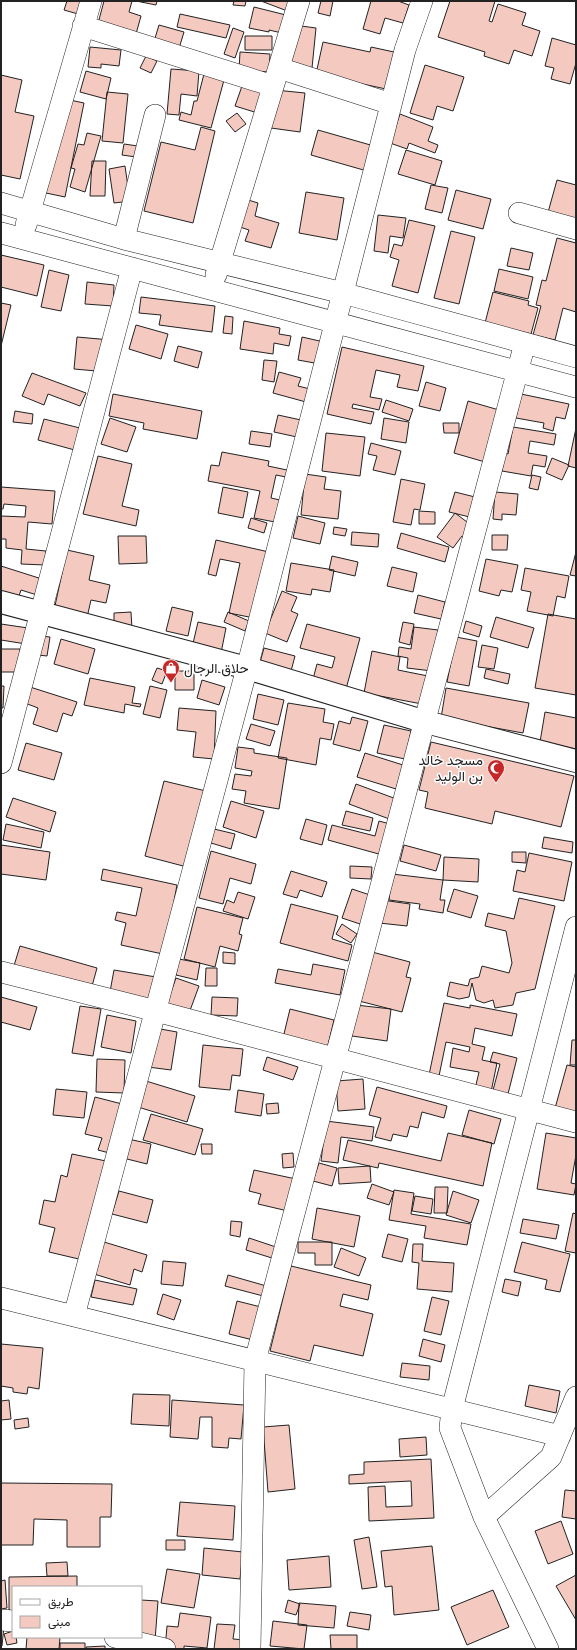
<svg xmlns="http://www.w3.org/2000/svg" width="577" height="1650" viewBox="0 0 577 1650" font-family="Mulish,Vazirmatn,sans-serif">
<style>
.building{fill:#f3c9c0;stroke:#222}
.lines{fill:none;stroke-linecap:round;stroke-linejoin:round}
.minor-casing{stroke:#222;stroke-width:22}
.major-casing{stroke:#222;stroke-width:24}
.minor{stroke:#fff;stroke-width:21}
.major{stroke:#fff;stroke-width:22}
.labels{text-anchor:middle;dominant-baseline:central;stroke-width:3;stroke-linejoin:round;paint-order:stroke}
.poi-label{font-size:14px;fill:#222;stroke:#fff;text-anchor:start}
</style>
<rect width="100%" height="100%" fill="#fff"/>
<path class="building" d="M 67,1 L 82,1 L 78,14 L 64,10 Z
M 104,1 L 132,1 L 129,12 L 141,16 L 134,41 L 96,31 Z
M 136,1 L 157,1 L 156,5 Z
M 234,1 L 246,1 L 245,6 L 233,5 Z
M 261,1 L 294,1 L 290,12 Z
M 321,1 L 333,1 L 330,16 L 318,13 Z
M 371,1 L 398,1 L 409,5 L 403,23 L 385,18 L 380,34 L 363,29 Z
M 450,1 L 495,1 L 489,21 L 492,22 L 498,4 L 526,13 L 522,25 L 540,31 L 532,56 L 514,50 L 509,64 L 484,56 L 485,52 L 438,37 Z
M 254,7 L 290,16 L 286,34 L 269,30 L 269,32 L 249,28 Z
M 180,14 L 230,25 L 226,38 L 177,27 Z
M 159,25 L 184,32 L 177,55 L 152,48 Z
M 294,25 L 316,28 L 312,68 L 290,65 Z
M 233,28 L 244,32 L 235,58 L 224,54 Z
M 245,36 L 272,36 L 272,50 L 245,50 Z
M 552,38 L 576,45 L 576,63 L 570,84 L 551,79 L 554,68 L 545,66 Z
M 323,42 L 370,52 L 371,47 L 394,52 L 386,89 L 316,74 Z
M 90,47 L 121,50 L 119,66 L 101,64 L 101,68 L 88,67 Z
M 240,52 L 270,54 L 269,72 L 239,70 Z
M 146,56 L 157,61 L 151,73 L 140,68 Z
M 425,65 L 464,77 L 453,111 L 437,106 L 433,120 L 410,113 Z
M 171,69 L 199,71 L 197,96 L 181,94 L 179,115 L 167,114 Z
M 86,71 L 111,78 L 106,99 L 80,92 Z
M 204,74 L 224,80 L 211,128 L 179,120 L 181,112 L 191,115 L 194,101 L 197,101 Z
M 1,75 L 22,80 L 15,112 L 34,116 L 20,179 L 1,175 Z
M 242,86 L 270,95 L 264,115 L 235,106 Z
M 275,90 L 305,93 L 300,132 L 271,128 Z
M 107,92 L 128,94 L 123,143 L 102,141 Z
M 65,99 L 84,103 L 65,197 L 46,193 Z
M 237,113 L 246,124 L 235,132 L 226,121 Z
M 400,114 L 433,127 L 428,141 L 438,145 L 435,153 L 409,143 L 407,149 L 390,143 Z
M 201,127 L 215,131 L 193,223 L 144,211 L 161,142 L 195,150 Z
M 318,130 L 374,146 L 367,171 L 311,155 Z
M 87,133 L 101,136 L 85,192 L 70,187 L 75,169 L 71,168 L 78,144 L 84,145 Z
M 124,144 L 138,146 L 136,157 L 122,155 Z
M 406,150 L 442,161 L 435,185 L 398,174 Z
M 92,161 L 106,161 L 105,196 L 90,196 Z
M 125,166 L 130,201 L 114,203 L 109,169 Z
M 557,180 L 576,185 L 576,223 L 547,216 Z
M 431,185 L 448,188 L 442,213 L 425,209 Z
M 456,190 L 491,199 L 483,229 L 448,220 Z
M 306,192 L 344,198 L 337,240 L 299,233 Z
M 245,199 L 258,203 L 255,216 L 279,223 L 271,248 L 245,241 L 249,230 L 237,226 Z
M 378,215 L 406,218 L 403,238 L 390,236 L 388,253 L 374,251 Z
M 409,220 L 435,226 L 418,293 L 392,286 L 399,260 L 390,257 L 394,244 L 402,246 Z
M 451,231 L 475,237 L 459,304 L 434,298 Z
M 557,238 L 576,243 L 576,312 L 563,308 L 555,340 L 533,335 L 541,306 L 536,305 L 542,280 L 546,281 Z
M 511,248 L 533,253 L 529,270 L 507,266 Z
M 1,255 L 44,265 L 37,296 L 1,287 Z
M 499,269 L 533,277 L 528,299 L 494,291 Z
M 49,270 L 69,275 L 61,311 L 41,307 Z
M 87,282 L 114,285 L 113,306 L 85,304 Z
M 493,292 L 529,301 L 528,305 L 538,308 L 531,334 L 485,323 Z
M 141,297 L 215,306 L 212,332 L 159,325 L 161,315 L 139,313 Z
M 1,303 L 11,305 L 1,346 Z
M 225,316 L 233,317 L 232,334 L 223,333 Z
M 244,321 L 280,328 L 279,334 L 291,336 L 289,346 L 274,343 L 273,354 L 240,349 Z
M 136,325 L 168,334 L 161,359 L 129,349 Z
M 77,337 L 111,340 L 108,372 L 74,369 Z
M 302,337 L 324,342 L 320,364 L 298,360 Z
M 178,346 L 202,352 L 198,368 L 174,361 Z
M 342,347 L 424,366 L 418,391 L 397,387 L 400,375 L 376,370 L 370,397 L 382,399 L 379,410 L 353,404 L 352,408 L 374,412 L 371,424 L 327,414 Z
M 264,360 L 277,361 L 274,382 L 262,380 Z
M 279,372 L 301,378 L 298,386 L 310,389 L 306,402 L 273,393 Z
M 32,373 L 86,393 L 80,406 L 48,394 L 44,405 L 22,396 Z
M 426,382 L 446,388 L 440,411 L 419,406 Z
M 113,394 L 202,411 L 197,439 L 143,429 L 144,423 L 109,416 Z
M 521,394 L 569,404 L 565,419 L 556,417 L 553,431 L 543,428 L 544,423 L 516,418 Z
M 386,400 L 413,409 L 409,421 L 382,412 Z
M 468,401 L 499,410 L 485,462 L 454,453 Z
M 15,411 L 33,414 L 32,424 L 13,422 Z
M 278,415 L 301,420 L 297,437 L 274,432 Z
M 110,418 L 136,427 L 127,452 L 101,444 Z
M 384,418 L 409,422 L 406,443 L 381,439 Z
M 44,419 L 88,430 L 82,452 L 38,440 Z
M 443,423 L 459,423 L 459,433 L 444,433 Z
M 513,427 L 556,434 L 554,445 L 530,441 L 528,453 L 547,456 L 545,467 L 533,465 L 531,476 L 502,471 L 505,453 L 508,454 Z
M 576,428 L 576,468 L 568,466 Z
M 251,431 L 272,434 L 270,447 L 249,444 Z
M 326,433 L 365,437 L 360,476 L 322,471 Z
M 371,443 L 401,451 L 395,475 L 373,470 L 377,456 L 368,454 Z
M 222,452 L 269,461 L 268,466 L 287,470 L 286,477 L 276,475 L 271,498 L 280,500 L 275,522 L 254,518 L 260,491 L 208,481 L 211,465 L 219,466 Z
M 98,456 L 132,464 L 122,506 L 139,510 L 136,526 L 83,514 Z
M 552,458 L 569,465 L 562,480 L 546,473 Z
M 305,474 L 326,477 L 324,489 L 341,491 L 338,519 L 301,515 Z
M 532,475 L 541,477 L 538,490 L 529,488 Z
M 401,479 L 425,484 L 420,510 L 414,509 L 411,525 L 393,522 Z
M 1,487 L 55,491 L 52,524 L 28,522 L 26,549 L 46,551 L 45,565 L 21,564 L 22,550 L 6,548 L 6,539 L 1,539 L 1,516 L 25,517 L 26,506 L 4,504 L 3,509 L 1,509 Z
M 223,487 L 248,492 L 243,518 L 218,513 Z
M 455,492 L 483,499 L 478,519 L 449,512 Z
M 495,492 L 518,494 L 516,515 L 502,514 L 502,520 L 493,519 Z
M 419,511 L 435,512 L 435,524 L 419,524 Z
M 455,513 L 479,531 L 470,542 L 462,536 L 453,548 L 437,537 Z
M 298,516 L 325,523 L 320,544 L 293,538 Z
M 251,518 L 267,523 L 264,533 L 248,528 Z
M 334,527 L 347,529 L 345,536 L 333,534 Z
M 352,532 L 379,534 L 378,547 L 351,545 Z
M 401,533 L 449,547 L 445,562 L 397,548 Z
M 492,535 L 508,535 L 507,550 L 492,550 Z
M 118,536 L 146,536 L 147,563 L 119,564 Z
M 216,540 L 269,552 L 254,618 L 229,613 L 240,563 L 220,559 L 216,576 L 208,574 Z
M 67,550 L 94,556 L 89,580 L 110,585 L 106,603 L 91,600 L 86,622 L 53,615 Z
M 576,552 L 576,576 L 570,575 Z
M 332,556 L 358,562 L 355,576 L 329,570 Z
M 486,559 L 518,565 L 512,592 L 501,590 L 499,596 L 479,591 Z
M 291,563 L 334,570 L 330,592 L 312,589 L 311,595 L 286,591 Z
M 1,566 L 42,579 L 37,595 L 21,590 L 17,602 L 1,597 Z
M 392,567 L 417,573 L 413,592 L 387,586 Z
M 525,568 L 569,576 L 565,598 L 557,596 L 553,616 L 527,611 L 531,592 L 521,590 Z
M 282,591 L 297,597 L 291,611 L 298,614 L 287,642 L 265,633 Z
M 418,595 L 445,602 L 441,619 L 414,613 Z
M 172,607 L 193,612 L 188,636 L 166,631 Z
M 131,612 L 132,629 L 114,630 L 114,613 Z
M 228,612 L 249,621 L 245,631 L 224,622 Z
M 548,614 L 576,619 L 576,695 L 535,688 Z
M 496,617 L 534,628 L 528,648 L 490,637 Z
M 466,621 L 482,626 L 479,637 L 463,632 Z
M 198,622 L 226,628 L 220,658 L 191,652 Z
M 403,622 L 414,624 L 410,645 L 399,642 Z
M 1,624 L 28,628 L 26,644 L 1,640 Z
M 307,624 L 360,638 L 346,689 L 313,679 L 317,664 L 332,668 L 335,657 L 300,648 Z
M 414,627 L 438,630 L 432,671 L 407,668 L 408,658 L 398,656 L 399,647 L 411,649 Z
M 41,636 L 50,637 L 47,656 L 38,655 Z
M 456,637 L 477,641 L 469,686 L 447,682 Z
M 61,639 L 95,649 L 88,674 L 54,664 Z
M 482,645 L 498,648 L 494,669 L 478,667 Z
M 264,648 L 295,656 L 290,675 L 259,666 Z
M 1,649 L 20,649 L 20,672 L 1,672 Z
M 372,651 L 400,657 L 398,670 L 428,676 L 422,704 L 364,693 Z
M 157,668 L 167,671 L 162,684 L 152,680 Z
M 486,669 L 510,674 L 508,684 L 484,678 Z
M 175,671 L 194,671 L 194,690 L 175,690 Z
M 90,678 L 135,687 L 132,703 L 141,704 L 140,707 L 125,704 L 124,713 L 84,705 Z
M 202,680 L 225,687 L 219,705 L 197,698 Z
M 1,686 L 4,686 L 3,708 L 1,708 Z
M 150,686 L 167,690 L 160,718 L 143,714 Z
M 30,687 L 77,702 L 72,716 L 63,713 L 57,732 L 33,724 L 38,708 L 25,703 Z
M 446,688 L 529,703 L 523,733 L 441,718 Z
M 258,694 L 284,700 L 278,725 L 253,719 Z
M 288,703 L 325,709 L 323,722 L 334,724 L 331,740 L 320,738 L 316,765 L 278,758 Z
M 179,708 L 216,711 L 214,759 L 193,757 L 196,732 L 177,730 Z
M 545,712 L 576,718 L 576,749 L 540,742 Z
M 352,717 L 368,721 L 360,751 L 333,744 L 339,721 L 350,724 Z
M 251,724 L 275,731 L 270,746 L 246,739 Z
M 384,725 L 411,731 L 405,759 L 377,753 Z
M 431,742 L 574,776 L 561,827 L 495,811 L 492,824 L 425,808 L 428,792 L 419,790 Z
M 26,743 L 62,753 L 54,780 L 18,770 Z
M 238,747 L 254,749 L 254,753 L 287,758 L 279,809 L 244,803 L 246,791 L 232,789 L 235,774 L 251,776 L 252,771 L 235,768 Z
M 365,753 L 403,765 L 396,789 L 357,777 Z
M 164,781 L 206,791 L 187,867 L 145,856 Z
M 356,784 L 399,800 L 392,820 L 349,804 Z
M 13,798 L 56,812 L 50,832 L 6,817 Z
M 231,801 L 264,811 L 256,838 L 223,827 Z
M 346,811 L 373,818 L 370,831 L 342,825 Z
M 306,819 L 327,825 L 322,845 L 300,839 Z
M 379,821 L 390,824 L 386,856 L 328,840 L 332,825 L 375,836 Z
M 6,824 L 44,832 L 41,848 L 3,840 Z
M 214,829 L 235,834 L 231,849 L 211,843 Z
M 544,837 L 573,842 L 572,853 L 542,848 Z
M 1,845 L 50,852 L 46,880 L 1,874 Z
M 404,845 L 441,855 L 436,871 L 400,861 Z
M 211,851 L 256,864 L 251,884 L 230,878 L 223,904 L 199,898 Z
M 512,852 L 526,852 L 526,863 L 512,862 Z
M 529,853 L 572,862 L 564,901 L 513,891 L 517,870 L 525,872 Z
M 444,857 L 479,859 L 478,882 L 443,880 Z
M 350,866 L 372,867 L 371,879 L 350,878 Z
M 103,869 L 177,885 L 174,901 L 185,904 L 172,956 L 121,945 L 126,923 L 115,920 L 117,912 L 136,916 L 142,888 L 101,880 Z
M 291,871 L 327,882 L 322,897 L 300,890 L 297,898 L 283,894 Z
M 392,874 L 443,880 L 440,900 L 445,900 L 443,913 L 419,909 L 420,904 L 389,900 Z
M 352,889 L 373,896 L 363,925 L 342,918 Z
M 454,889 L 478,896 L 471,918 L 447,911 Z
M 238,892 L 255,897 L 248,919 L 223,911 L 227,900 L 234,903 Z
M 519,898 L 555,906 L 535,989 L 516,993 L 513,1005 L 495,1008 L 493,1000 L 484,1003 L 476,1000 L 472,983 L 469,997 L 459,999 L 447,996 L 450,982 L 468,986 L 470,979 L 479,977 L 482,966 L 509,973 L 512,963 L 506,931 L 485,926 L 488,913 L 514,919 Z
M 382,900 L 410,904 L 407,926 L 379,923 Z
M 291,904 L 338,916 L 332,939 L 352,945 L 348,961 L 280,943 Z
M 197,907 L 243,918 L 239,934 L 242,935 L 238,951 L 220,946 L 215,967 L 184,959 Z
M 342,924 L 357,934 L 351,943 L 336,934 Z
M 20,946 L 97,968 L 89,997 L 13,969 Z
M 223,952 L 235,953 L 235,964 L 223,963 Z
M 372,952 L 410,962 L 406,977 L 411,978 L 402,1012 L 359,1001 Z
M 179,959 L 200,963 L 197,980 L 176,975 Z
M 313,964 L 345,970 L 340,995 L 275,983 L 278,969 L 311,975 Z
M 206,968 L 217,968 L 217,986 L 205,986 Z
M 114,970 L 156,977 L 152,1004 L 109,997 Z
M 176,978 L 199,986 L 188,1016 L 165,1009 Z
M 1,997 L 37,1007 L 30,1030 L 1,1022 Z
M 212,997 L 238,998 L 237,1016 L 211,1015 Z
M 444,1003 L 470,1008 L 470,1005 L 517,1014 L 512,1036 L 475,1028 L 472,1044 L 485,1047 L 482,1060 L 497,1063 L 491,1092 L 475,1089 L 479,1072 L 450,1067 L 453,1048 L 469,1052 L 470,1047 L 446,1042 L 439,1076 L 429,1075 Z
M 356,1005 L 391,1009 L 387,1041 L 352,1036 Z
M 80,1006 L 101,1009 L 93,1056 L 72,1053 Z
M 290,1009 L 334,1020 L 327,1049 L 283,1038 Z
M 107,1015 L 136,1021 L 131,1053 L 101,1047 Z
M 155,1028 L 177,1032 L 171,1070 L 148,1067 Z
M 572,1040 L 576,1040 L 576,1065 L 570,1065 Z
M 203,1045 L 243,1049 L 240,1076 L 232,1075 L 230,1090 L 199,1087 Z
M 493,1052 L 517,1058 L 507,1098 L 492,1094 L 500,1064 L 490,1062 Z
M 267,1057 L 298,1067 L 293,1080 L 263,1070 Z
M 97,1059 L 125,1060 L 124,1093 L 96,1092 Z
M 567,1065 L 576,1067 L 576,1118 L 554,1112 Z
M 363,1079 L 365,1109 L 338,1111 L 336,1081 Z
M 146,1081 L 195,1096 L 187,1122 L 138,1107 Z
M 377,1087 L 447,1106 L 444,1118 L 422,1112 L 418,1128 L 410,1126 L 407,1137 L 393,1134 L 391,1141 L 375,1137 L 381,1118 L 369,1115 Z
M 56,1089 L 87,1092 L 84,1118 L 53,1115 Z
M 238,1090 L 264,1094 L 261,1116 L 235,1112 Z
M 95,1097 L 126,1105 L 113,1154 L 98,1150 L 102,1138 L 85,1134 Z
M 278,1103 L 279,1113 L 267,1114 L 266,1104 Z
M 469,1110 L 501,1119 L 494,1144 L 462,1135 Z
M 151,1114 L 203,1129 L 195,1155 L 143,1140 Z
M 326,1121 L 374,1127 L 372,1141 L 341,1137 L 338,1163 L 321,1161 Z
M 448,1133 L 492,1143 L 483,1186 L 379,1163 L 378,1168 L 343,1160 L 348,1140 L 441,1161 Z
M 546,1133 L 576,1138 L 576,1155 L 571,1183 L 576,1184 L 574,1195 L 537,1189 Z
M 128,1139 L 151,1144 L 147,1164 L 123,1158 Z
M 201,1144 L 212,1144 L 212,1154 L 202,1154 Z
M 293,1153 L 294,1167 L 283,1168 L 282,1154 Z
M 72,1154 L 106,1161 L 83,1260 L 49,1252 L 55,1228 L 39,1224 L 44,1200 L 55,1202 L 61,1175 L 67,1177 Z
M 319,1163 L 337,1168 L 332,1186 L 313,1181 Z
M 370,1166 L 371,1182 L 339,1184 L 338,1168 Z
M 254,1170 L 296,1179 L 288,1211 L 258,1204 L 261,1194 L 249,1191 Z
M 372,1184 L 394,1192 L 389,1205 L 367,1198 Z
M 435,1187 L 448,1187 L 447,1213 L 434,1213 Z
M 394,1190 L 414,1193 L 411,1214 L 471,1224 L 467,1245 L 424,1238 L 426,1226 L 389,1220 Z
M 119,1191 L 153,1200 L 147,1223 L 112,1214 Z
M 453,1191 L 479,1200 L 471,1223 L 446,1215 Z
M 415,1196 L 433,1199 L 431,1214 L 412,1211 Z
M 317,1208 L 360,1216 L 354,1247 L 312,1239 Z
M 573,1213 L 576,1214 L 576,1253 L 565,1251 Z
M 523,1219 L 559,1225 L 556,1239 L 520,1233 Z
M 231,1221 L 242,1222 L 240,1237 L 230,1235 Z
M 388,1234 L 408,1239 L 402,1262 L 382,1257 Z
M 249,1238 L 276,1247 L 272,1258 L 246,1250 Z
M 104,1242 L 147,1255 L 142,1272 L 134,1269 L 130,1285 L 94,1274 Z
M 298,1242 L 332,1242 L 332,1265 L 315,1265 L 315,1253 L 298,1253 Z
M 522,1242 L 570,1254 L 560,1292 L 545,1289 L 547,1280 L 514,1272 Z
M 413,1244 L 423,1244 L 422,1261 L 454,1263 L 452,1292 L 417,1289 L 419,1263 L 412,1262 Z
M 341,1248 L 366,1258 L 359,1276 L 334,1267 Z
M 163,1261 L 186,1263 L 183,1286 L 161,1284 Z
M 291,1266 L 371,1285 L 368,1300 L 343,1294 L 340,1306 L 373,1314 L 363,1356 L 314,1345 L 310,1361 L 270,1351 Z
M 228,1275 L 270,1287 L 267,1297 L 225,1286 Z
M 505,1279 L 521,1282 L 518,1296 L 502,1292 Z
M 95,1280 L 137,1289 L 133,1305 L 91,1297 Z
M 163,1294 L 181,1300 L 174,1320 L 157,1314 Z
M 432,1297 L 449,1301 L 441,1335 L 424,1331 Z
M 237,1301 L 265,1308 L 257,1341 L 229,1334 Z
M 423,1339 L 445,1345 L 441,1362 L 419,1356 Z
M 1,1344 L 43,1348 L 39,1389 L 28,1387 L 27,1394 L 13,1392 L 13,1388 L 1,1386 Z
M 402,1363 L 430,1366 L 429,1380 L 400,1377 Z
M 529,1385 L 560,1391 L 556,1413 L 525,1406 Z
M 133,1394 L 170,1395 L 169,1426 L 131,1424 Z
M 9,1400 L 11,1419 L 1,1420 L 1,1401 Z
M 172,1400 L 244,1405 L 241,1439 L 229,1438 L 228,1448 L 212,1447 L 212,1417 L 200,1417 L 198,1439 L 170,1437 Z
M 28,1418 L 29,1427 L 15,1429 L 14,1420 Z
M 289,1425 L 295,1489 L 268,1492 L 263,1427 Z
M 426,1437 L 427,1455 L 400,1457 L 399,1439 Z
M 431,1459 L 434,1518 L 369,1521 L 368,1487 L 385,1486 L 386,1507 L 412,1506 L 411,1481 L 349,1484 L 349,1475 L 364,1474 L 364,1462 Z
M 1,1483 L 112,1484 L 111,1517 L 100,1517 L 100,1547 L 67,1547 L 67,1520 L 34,1519 L 33,1545 L 1,1545 Z
M 565,1490 L 576,1491 L 576,1519 L 562,1517 Z
M 180,1502 L 235,1506 L 233,1540 L 177,1536 Z
M 561,1521 L 573,1554 L 548,1564 L 535,1531 Z
M 369,1537 L 377,1587 L 362,1589 L 354,1540 Z
M 166,1540 L 185,1540 L 185,1550 L 166,1550 Z
M 432,1546 L 439,1610 L 394,1615 L 392,1586 L 385,1587 L 381,1551 Z
M 204,1548 L 243,1552 L 240,1579 L 202,1575 Z
M 329,1556 L 331,1587 L 289,1590 L 287,1560 Z
M 67,1562 L 68,1576 L 47,1576 L 46,1563 Z
M 167,1569 L 200,1574 L 194,1608 L 161,1603 Z
M 576,1575 L 576,1620 L 556,1586 Z
M 77,1576 L 77,1587 L 13,1587 L 13,1613 L 9,1613 L 9,1577 Z
M 5,1580 L 7,1608 L 1,1609 L 1,1581 Z
M 493,1590 L 509,1627 L 467,1645 L 451,1607 Z
M 141,1600 L 158,1601 L 155,1641 L 141,1637 Z
M 288,1600 L 300,1604 L 296,1615 L 285,1612 Z
M 299,1603 L 336,1606 L 334,1628 L 298,1625 Z
M 350,1612 L 371,1615 L 369,1630 L 347,1626 Z
M 180,1613 L 211,1617 L 207,1648 L 184,1646 L 184,1649 L 165,1649 L 167,1626 L 178,1627 Z
M 273,1621 L 307,1625 L 304,1649 L 270,1646 Z
M 217,1624 L 235,1625 L 233,1639 L 246,1640 L 245,1649 L 214,1649 Z
M 1,1626 L 4,1626 L 2,1646 L 1,1646 Z
M 13,1631 L 13,1637 L 16,1637 L 17,1643 L 7,1645 L 4,1634 Z
M 330,1635 L 357,1635 L 357,1649 L 331,1649 Z
M 27,1637 L 60,1637 L 59,1649 L 26,1649 Z
M 60,1643 L 85,1643 L 85,1649 L 60,1649 Z
M 105,1646 L 105,1649 L 86,1649 L 86,1647 Z"/>
<g class="lines">
<g class="minor-casing">
<path id="minor" d="M 83,26 L 273,86
M 279,68 L 391,104
M 1,203 L 124,239 L 343,293 L 576,357
M 519,213 L 576,229
M 26,225 L 91,1
M 1,233 L 576,387
M 124,239 L 155,115
M 216,275 L 299,1
M 1,763 L 132,268
M 1,972 L 156,1011 L 576,1122
M 1,1298 L 560,1436
M 74,1316 L 247,668 L 405,50 L 422,1
M 484,1517 L 551,1457 L 576,1397
M 1,1620 L 13,1621
M 115,1637 L 165,1649
M 250,1649 L 255,1361 L 525,343
M 548,1649 L 484,1517 L 450,1428 L 452,1409 L 576,927"/>
</g>
<g class="major-casing">
<path id="major" d="M 1,602 L 247,668 L 426,722 L 576,761"/>
</g>
<use href="#minor" class="minor"/>
<use href="#major" class="major"/>
</g>
<defs>
<g id="shop-pin" transform="scale(0.9)"><path d="M0 17L-7.5 6A9.5 9.5 0 1 1 7.5 6Z" fill="#c62828" stroke="#fff"/><path d="M-5-2.5h2.3a2.7 3.5 0 0 1 5.4 0H5L5.5 6h-11ZM-1.5-2.5h3a1.5 2.3 0 0 0-3 0Z" fill="#fff"/></g>
<g id="mosque-pin" transform="scale(0.9)"><path d="M0 17L-7.5 6A9.5 9.5 0 1 1 7.5 6Z" fill="#c62828" stroke="#fff"/><path d="M3.5-4.9A6 6 0 1 0 3.5 4.9A5 5 0 1 1 3.5-4.9Z" fill="#fff"/></g>
</defs>
<g fill-rule="evenodd">
<use href="#shop-pin" x="171" y="668"/>
<use href="#mosque-pin" x="496" y="768"/>
</g>
<g class="labels">
<g class="poi-label">
<text x="184" y="668">حلاق الرجال</text>
<text x="483" y="760" text-anchor="end">مسجد خالد<tspan x="483" dy="16">بن الوليد</tspan></text>
</g>
</g>
<rect width="577" height="1650" fill="none" stroke="#222222" stroke-width="4"/>
<rect x="12" y="1586" width="130" height="52" fill="#ffffff" stroke="#a7a7a7"/>
<rect x="20" y="1599" width="20" height="6" fill="#ffffff" stroke="#a7a7a7"/>
<text x="48" y="1606" font-size="12" fill="#222222">طريق</text>
<rect x="20" y="1616" width="20" height="12" fill="#f3c9c0" stroke="#a7a7a7"/>
<text x="48" y="1626" font-size="12" fill="#222222">مبنى</text>
</svg>
